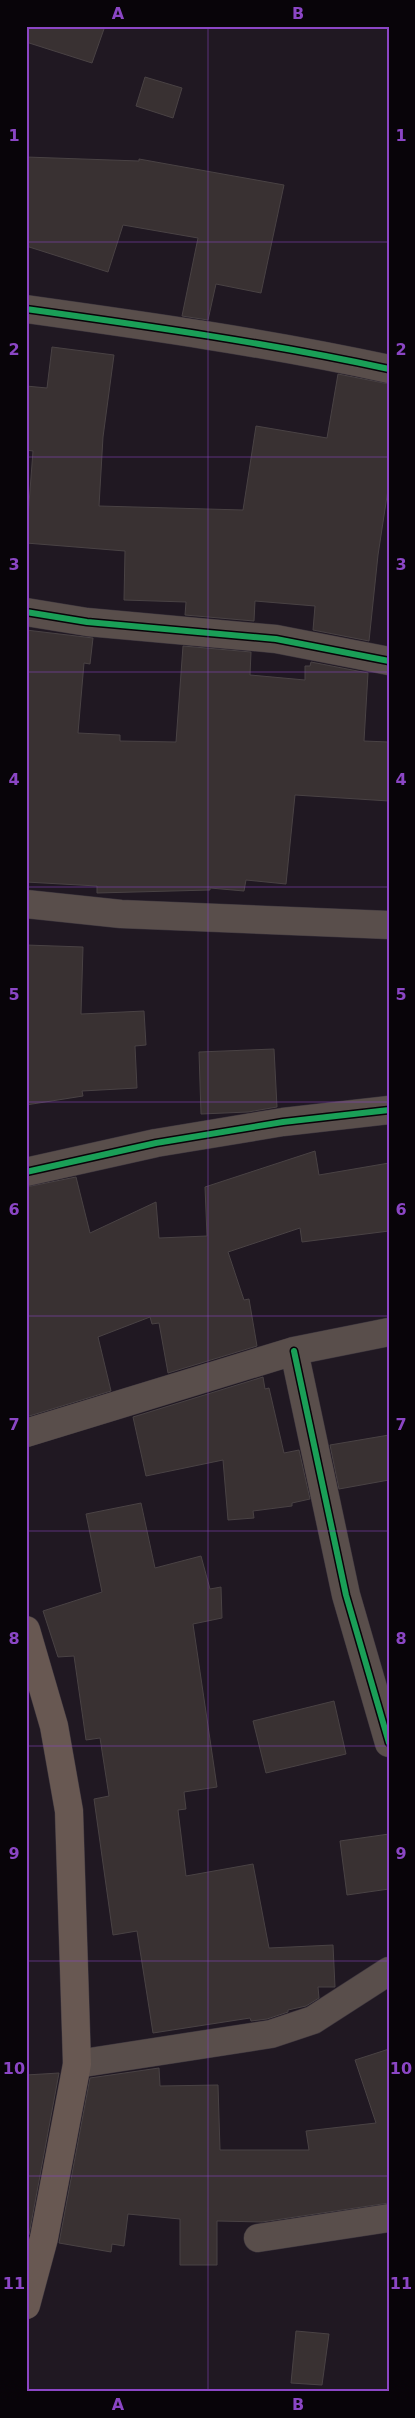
<svg xmlns="http://www.w3.org/2000/svg" width="415" height="2418" viewBox="0 0 415 2418" font-family="'DejaVu Sans',sans-serif">
<style>
.building{fill:#393132;stroke:#494244}
.lines{fill:none;stroke-linecap:round;stroke-linejoin:round}
.minor-casing{stroke:#3b343d;stroke-width:29}
.major-casing{stroke:#3b343d;stroke-width:29}
.minor{stroke:#594e4b;stroke-width:28}
.major{stroke:#685852;stroke-width:28}
.cycleway-casing{stroke:#080409;stroke-width:9}
.cycleway{stroke:#1a9f57;stroke-width:6}
.grid{fill:none;stroke:#8b46c5;stroke-width:1;stroke-opacity:0.55}
.neatline{fill:none;stroke:#8b46c5;stroke-width:2}
.grid-label{font-size:16px;text-anchor:middle;font-weight:bold;fill:#8b46c5}
</style>
<rect width="100%" height="100%" fill="#201822"/>
<path class="building" d="M 26,26 L 105,26 L 92,63 L 26,42 Z
M 145,77 L 182,88 L 173,118 L 136,106 Z
M 26,157 L 139,161 L 139,159 L 284,185 L 261,293 L 216,284 L 208,320 L 182,316 L 198,238 L 123,225 L 108,272 L 26,246 Z
M 52,347 L 114,355 L 103,437 L 99,506 L 243,510 L 256,426 L 327,438 L 338,374 L 389,384 L 389,483 L 378,555 L 369,641 L 313,630 L 315,606 L 255,601 L 254,621 L 185,615 L 186,602 L 124,600 L 125,551 L 26,543 L 33,451 L 26,450 L 26,386 L 47,388 Z
M 26,630 L 93,638 L 90,664 L 84,663 L 78,733 L 120,735 L 120,741 L 176,742 L 183,646 L 251,652 L 250,675 L 305,680 L 305,666 L 310,666 L 311,662 L 368,673 L 364,741 L 389,742 L 389,801 L 295,795 L 286,884 L 246,880 L 244,891 L 210,888 L 210,890 L 97,893 L 97,886 L 26,882 Z
M 26,945 L 83,947 L 81,1014 L 144,1011 L 146,1045 L 135,1046 L 137,1088 L 82,1091 L 83,1096 L 26,1105 Z
M 274,1049 L 277,1107 L 248,1112 L 201,1114 L 199,1052 Z
M 315,1151 L 319,1175 L 389,1163 L 389,1231 L 302,1242 L 300,1228 L 228,1252 L 244,1300 L 249,1299 L 257,1346 L 168,1373 L 159,1323 L 152,1324 L 150,1317 L 98,1337 L 111,1391 L 26,1417 L 26,1187 L 76,1177 L 90,1233 L 156,1202 L 159,1238 L 207,1236 L 205,1187 Z
M 263,1377 L 265,1389 L 269,1388 L 284,1453 L 299,1450 L 310,1499 L 292,1503 L 292,1506 L 253,1511 L 254,1518 L 228,1520 L 223,1460 L 146,1476 L 133,1417 Z
M 389,1435 L 389,1480 L 339,1489 L 330,1445 Z
M 141,1503 L 155,1568 L 201,1556 L 210,1589 L 221,1587 L 222,1618 L 193,1624 L 217,1787 L 184,1792 L 186,1809 L 178,1810 L 186,1876 L 253,1864 L 269,1948 L 333,1945 L 335,1987 L 318,1987 L 319,1998 L 306,2006 L 288,2010 L 288,2012 L 267,2019 L 251,2021 L 250,2018 L 153,2033 L 137,1931 L 113,1935 L 94,1799 L 109,1796 L 100,1738 L 86,1740 L 74,1656 L 58,1657 L 43,1611 L 102,1592 L 86,1514 Z
M 334,1701 L 346,1754 L 266,1773 L 253,1721 Z
M 389,1834 L 389,1889 L 347,1895 L 340,1841 Z
M 389,2049 L 389,2203 L 262,2222 L 217,2221 L 217,2265 L 180,2265 L 180,2219 L 128,2214 L 124,2246 L 112,2244 L 111,2252 L 59,2243 L 90,2078 L 159,2068 L 160,2086 L 218,2085 L 220,2150 L 309,2150 L 306,2131 L 376,2123 L 355,2060 Z
M 59,2073 L 29,2235 L 26,2238 L 26,2075 Z
M 296,2331 L 329,2334 L 322,2385 L 291,2383 Z"/>
<g class="lines">
<g class="minor-casing">
<path id="minor" d="M 26,309 C 148,326 269,343 389,369
M 26,612 L 87,622 L 276,639 L 389,661
M 26,904 L 121,914 L 389,925
M 26,1172 L 156,1143 L 283,1122 L 389,1110
M 294,1351 L 346,1595 L 389,1743
M 26,1433 L 294,1351 L 389,1332
M 77,2064 L 271,2034 L 313,2020 L 389,1971
M 258,2238 L 389,2218"/>
</g>
<g class="major-casing">
<path id="major" d="M 26,1630 L 54,1726 L 69,1811 L 77,2064 L 44,2238 L 26,2305"/>
</g>
<use href="#minor" class="minor"/>
<use href="#major" class="major"/>
<g class="cycleway-casing">
<path id="cycleway" d="M 26,309 C 148,326 269,343 389,369
M 26,612 L 87,622 L 276,639 L 389,661
M 26,1172 L 156,1143 L 283,1122 L 389,1110
M 294,1351 L 346,1595 L 389,1743"/>
</g>
<use href="#cycleway" class="cycleway"/>
</g>
<path class="grid" d="M 208,26 L 208,2392M 26,242 L 389,242M 26,457 L 389,457M 26,672 L 389,672M 26,887 L 389,887M 26,1102 L 389,1102M 26,1316 L 389,1316M 26,1531 L 389,1531M 26,1746 L 389,1746M 26,1961 L 389,1961M 26,2176 L 389,2176"/>
<rect width="415" height="2418" fill="none" stroke="#080409" stroke-width="55"/>
<rect x="28" y="28" width="360" height="2362" class="neatline"/>
<g class="grid-label">
<text x="118" y="19">A</text>
<text x="298" y="19">B</text>
<text x="14" y="141">1</text>
<text x="401" y="141">1</text>
<text x="14" y="355">2</text>
<text x="401" y="355">2</text>
<text x="14" y="570">3</text>
<text x="401" y="570">3</text>
<text x="14" y="785">4</text>
<text x="401" y="785">4</text>
<text x="14" y="1000">5</text>
<text x="401" y="1000">5</text>
<text x="14" y="1215">6</text>
<text x="401" y="1215">6</text>
<text x="14" y="1430">7</text>
<text x="401" y="1430">7</text>
<text x="14" y="1644">8</text>
<text x="401" y="1644">8</text>
<text x="14" y="1859">9</text>
<text x="401" y="1859">9</text>
<text x="14" y="2074">10</text>
<text x="401" y="2074">10</text>
<text x="14" y="2289">11</text>
<text x="401" y="2289">11</text>
<text x="118" y="2410">A</text>
<text x="298" y="2410">B</text>
</g>
</svg>
